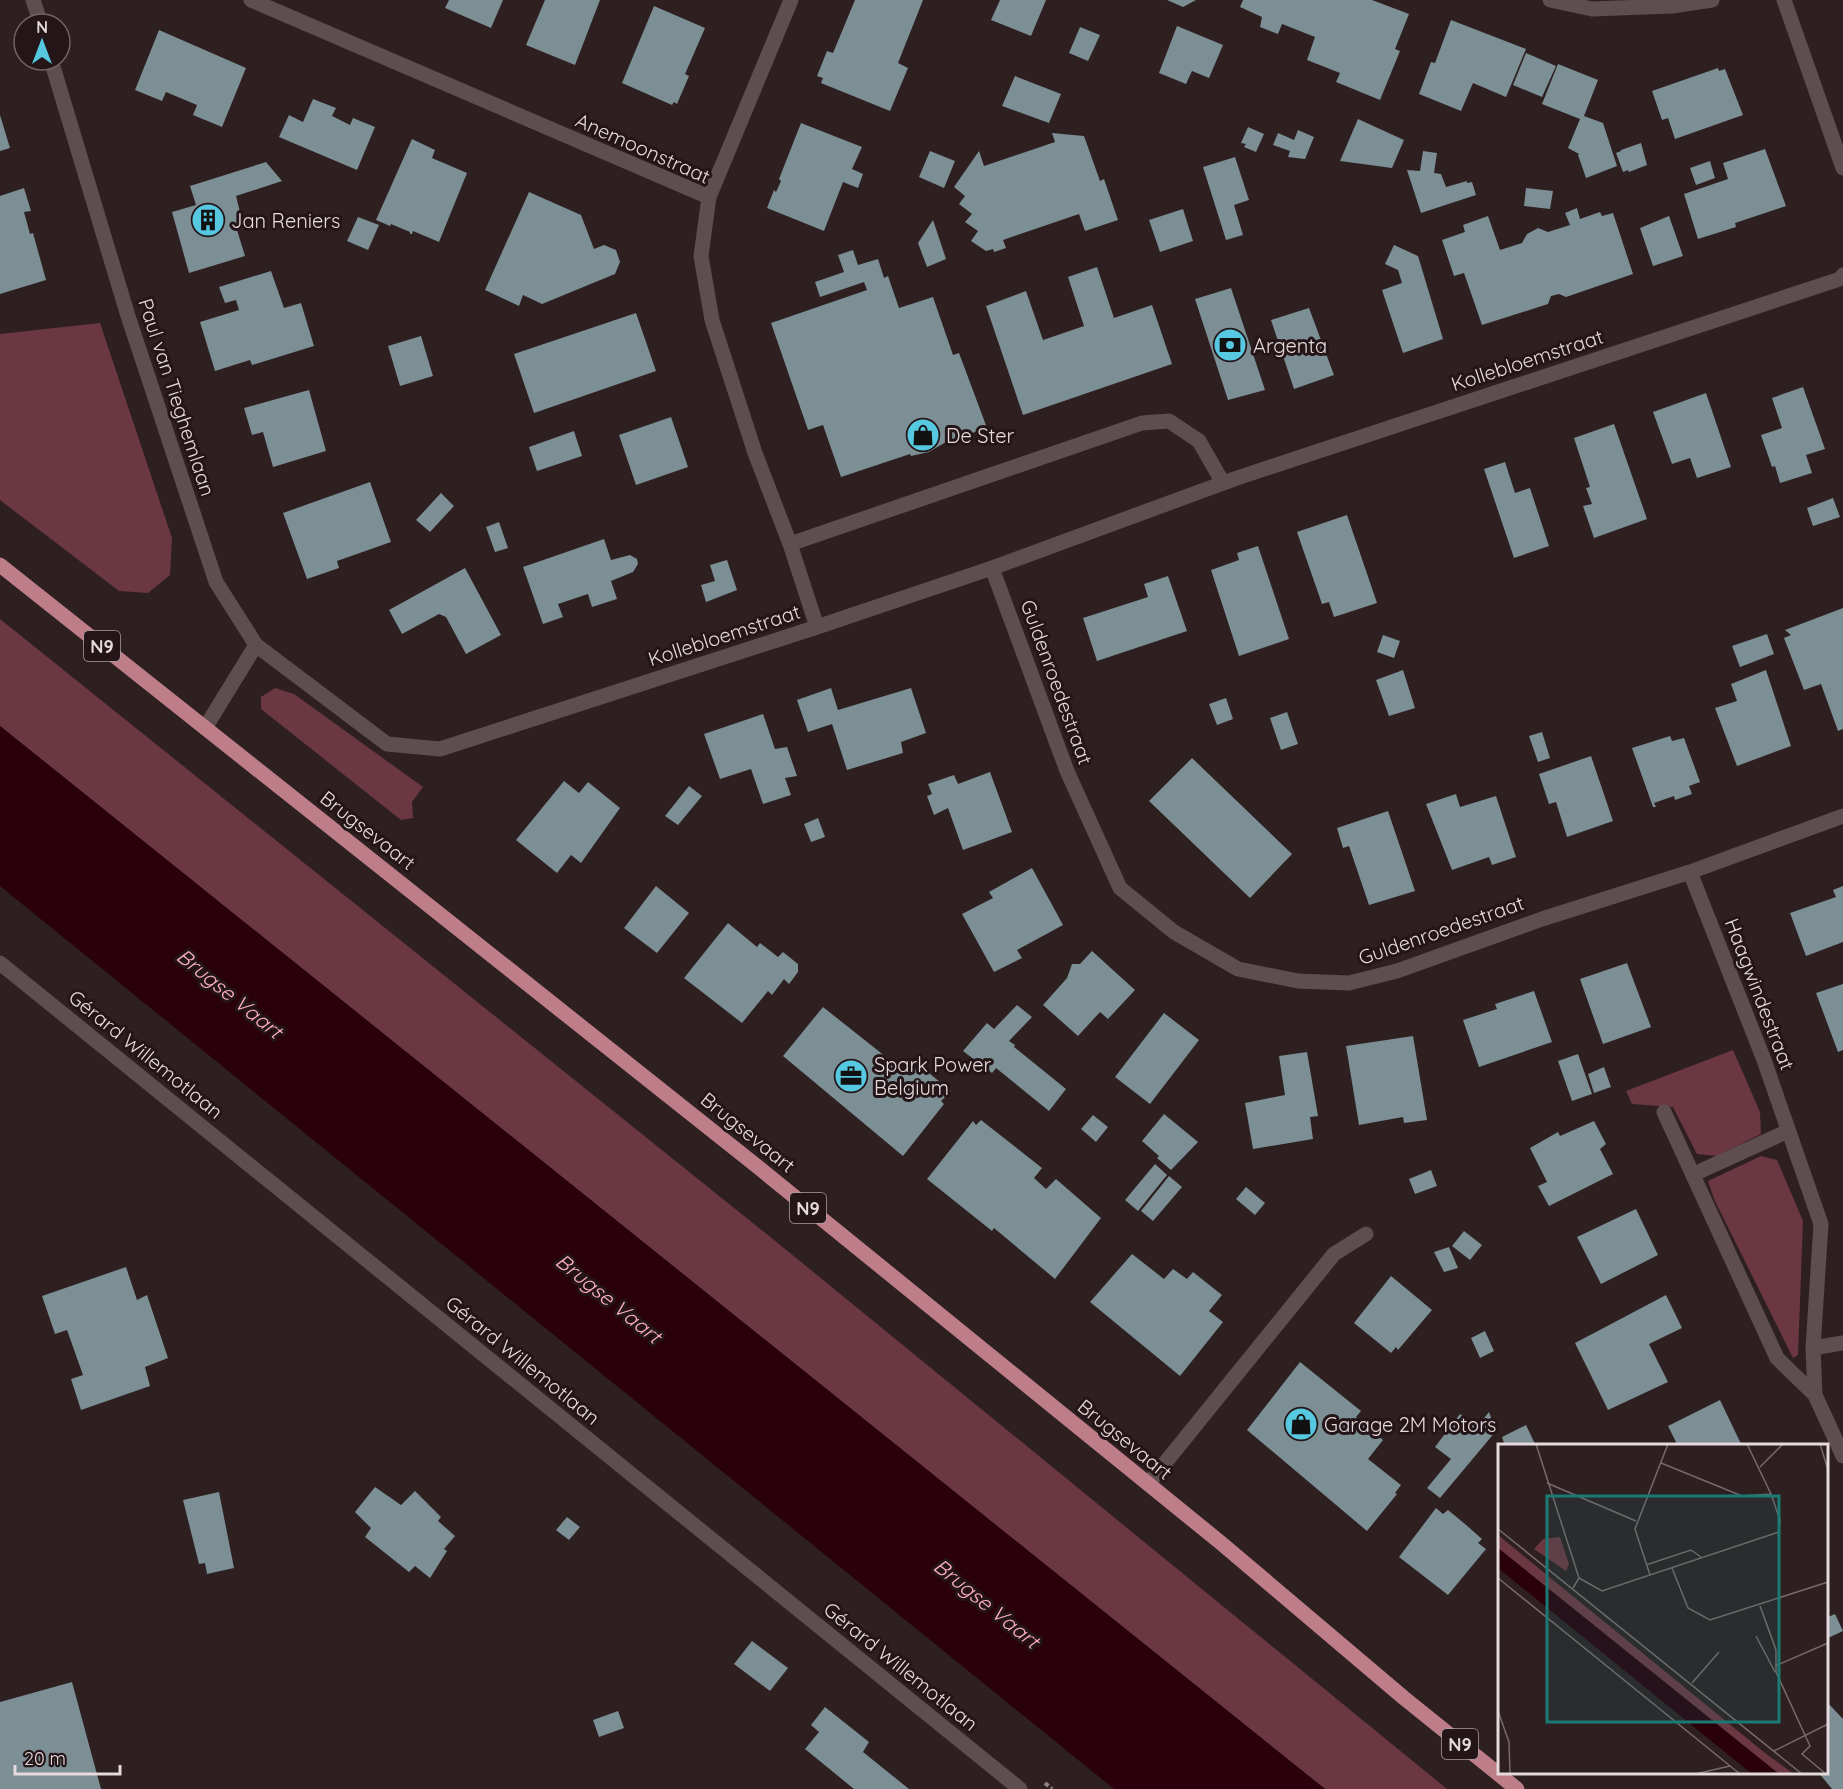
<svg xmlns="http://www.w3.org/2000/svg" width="1843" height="1789" viewBox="0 0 1843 1789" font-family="Quicksand,sans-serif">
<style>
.green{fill:#6b3742}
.water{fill:#2a000c}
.building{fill:#7b8f94}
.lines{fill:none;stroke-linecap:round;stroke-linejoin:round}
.path{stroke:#918486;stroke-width:4;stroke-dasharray:4.5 3;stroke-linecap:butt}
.street{stroke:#5f4e50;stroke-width:15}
.primary{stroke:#bd7d89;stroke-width:15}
.labels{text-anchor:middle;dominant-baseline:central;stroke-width:6;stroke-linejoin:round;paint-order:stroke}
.shield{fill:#241518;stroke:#ab9fa1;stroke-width:1.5}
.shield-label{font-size:18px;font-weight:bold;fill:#e5dadc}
.street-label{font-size:20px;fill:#e5dadc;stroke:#241518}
.poi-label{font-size:20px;fill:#e5dadc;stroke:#241518;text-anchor:start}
.water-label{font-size:21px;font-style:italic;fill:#fdafbe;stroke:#241518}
.inset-road{fill:none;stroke:#776a6c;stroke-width:1.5}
.view{fill:#1a7b74;fill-opacity:0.15;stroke:#1a7b74;stroke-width:3}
.inset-edge{fill:none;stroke:#e5dadc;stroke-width:3}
</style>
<rect width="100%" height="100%" fill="#2e1f21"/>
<path class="green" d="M 100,323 L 172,538 L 170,575 L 148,593 L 119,591 L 0,500 L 0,334 Z
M 0,619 L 779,1244 L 1447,1789 L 1325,1789 L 0,726 Z
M 275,688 L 294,694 L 423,787 L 412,802 L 413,818 L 401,820 L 261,709 L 261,697 Z
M 1733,1050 L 1760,1112 L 1761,1134 L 1717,1156 L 1697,1154 L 1673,1107 L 1632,1104 L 1626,1091 Z
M 1761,1156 L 1777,1160 L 1803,1221 L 1798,1355 L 1793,1358 L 1714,1199 L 1708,1181 Z"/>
<path class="water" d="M 0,726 L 1325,1789 L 1114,1789 L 0,886 Z"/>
<path class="building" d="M 449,0 L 503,0 L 491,28 L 445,8 Z
M 545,0 L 600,0 L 575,65 L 526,45 Z
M 855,0 L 923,0 L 898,63 L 908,68 L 890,111 L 821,83 L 823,78 L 817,76 L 827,51 L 833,53 Z
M 1000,0 L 1046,0 L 1031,36 L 991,20 Z
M 1167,0 L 1196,0 L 1183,7 Z
M 1243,0 L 1372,0 L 1409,14 L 1395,49 L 1400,51 L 1380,100 L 1336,82 L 1340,73 L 1307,60 L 1315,37 L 1282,24 L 1278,34 L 1260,27 L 1262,17 L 1240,7 Z
M 654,6 L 705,28 L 685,74 L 689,76 L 677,104 L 674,102 L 672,105 L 622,83 Z
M 1451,20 L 1526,49 L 1506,97 L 1473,83 L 1461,111 L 1419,94 L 1431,62 L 1435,63 Z
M 1177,26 L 1223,45 L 1209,78 L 1192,71 L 1186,84 L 1159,73 Z
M 1080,27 L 1100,35 L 1088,61 L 1069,53 Z
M 159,30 L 246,68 L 222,127 L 193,115 L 197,105 L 166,92 L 162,101 L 135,90 Z
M 1526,53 L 1556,66 L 1542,97 L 1513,85 Z
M 1558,64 L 1598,80 L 1584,116 L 1603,123 L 1617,166 L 1586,178 L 1578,155 L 1579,154 L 1568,148 L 1580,119 L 1542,104 Z
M 1718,68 L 1719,71 L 1725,69 L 1743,115 L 1675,139 L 1668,118 L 1662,120 L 1652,91 Z
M 1015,76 L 1061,94 L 1049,123 L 1002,106 Z
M 313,99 L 336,108 L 332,116 L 350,125 L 353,118 L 375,127 L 357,170 L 279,137 L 289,115 L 303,122 Z
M 0,115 L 10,148 L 0,151 Z
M 1358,119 L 1404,140 L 1392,168 L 1340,161 Z
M 801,123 L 862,147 L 852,169 L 863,174 L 858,188 L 843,182 L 824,231 L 767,208 L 774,190 L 776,192 L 781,181 L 779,179 Z
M 1248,127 L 1264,134 L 1256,152 L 1244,147 L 1246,144 L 1241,143 Z
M 1298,130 L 1314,137 L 1305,159 L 1288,157 L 1290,151 L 1273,145 L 1278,133 L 1294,140 Z
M 1052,133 L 1084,136 L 1100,181 L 1104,179 L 1118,220 L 1085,231 L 1079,214 L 1003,240 L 1006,248 L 994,252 L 993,249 L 986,251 L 971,241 L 978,231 L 965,222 L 972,214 L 959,204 L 965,196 L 954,187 L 979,151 L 984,166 L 1055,142 Z
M 412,139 L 435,150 L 432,158 L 467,173 L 439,242 L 413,231 L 412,234 L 410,234 L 410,232 L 391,224 L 390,226 L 376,220 Z
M 1641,143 L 1647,165 L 1629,172 L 1628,170 L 1623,172 L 1616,153 L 1621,151 L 1621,150 Z
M 1765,149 L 1786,206 L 1735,223 L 1736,227 L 1698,239 L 1684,194 L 1728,179 L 1723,163 Z
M 930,151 L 955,161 L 944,188 L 919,177 Z
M 1423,151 L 1437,153 L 1434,173 L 1441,174 L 1446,187 L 1467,181 L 1467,183 L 1472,182 L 1476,195 L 1421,213 L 1407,170 L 1420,171 Z
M 1235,157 L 1249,200 L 1234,205 L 1243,235 L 1226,240 L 1203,167 Z
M 1710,161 L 1715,178 L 1696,185 L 1690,168 Z
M 266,162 L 282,181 L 236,196 L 244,228 L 237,230 L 245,256 L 189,273 L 172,212 L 196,205 L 190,186 Z
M 24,188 L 31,211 L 24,212 L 30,234 L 33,233 L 46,280 L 0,294 L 0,196 Z
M 1526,188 L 1553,191 L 1550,209 L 1524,206 Z
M 529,192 L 581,215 L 594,249 L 604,245 L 616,250 L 620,262 L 615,274 L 542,304 L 523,295 L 519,306 L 485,290 Z
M 1577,208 L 1580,219 L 1600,212 L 1602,216 L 1613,213 L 1633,274 L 1566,297 L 1559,294 L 1551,296 L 1548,304 L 1482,325 L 1464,273 L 1454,276 L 1442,240 L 1465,232 L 1463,225 L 1488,216 L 1500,250 L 1522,243 L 1527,234 L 1538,228 L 1548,232 L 1570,225 L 1565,213 Z
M 1183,209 L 1193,241 L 1160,252 L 1149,220 Z
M 1669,216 L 1683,256 L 1653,266 L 1640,228 Z
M 358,217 L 379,225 L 368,250 L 347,241 Z
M 933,220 L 946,259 L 927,267 L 918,243 Z
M 1394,245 L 1418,256 L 1443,339 L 1403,353 L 1382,290 L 1402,283 L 1398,270 L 1385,264 Z
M 853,250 L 858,265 L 878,259 L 884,278 L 888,276 L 899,308 L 933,297 L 953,355 L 959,353 L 987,428 L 946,442 L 929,452 L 911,456 L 910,454 L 841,477 L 823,425 L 808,430 L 771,323 L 867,290 L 864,282 L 820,297 L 815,282 L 844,272 L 838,255 Z
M 1097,267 L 1114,318 L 1152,305 L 1172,364 L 1023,415 L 986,306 L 1026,291 L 1043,340 L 1084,326 L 1068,277 Z
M 271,271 L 284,308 L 301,303 L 314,346 L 252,365 L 250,360 L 215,371 L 200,322 L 239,310 L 236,300 L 225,303 L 219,287 Z
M 1231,288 L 1265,390 L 1228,400 L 1195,299 Z
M 1309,308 L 1334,375 L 1294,389 L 1271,320 Z
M 636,313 L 656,371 L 534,413 L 514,354 Z
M 421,336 L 433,376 L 400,386 L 388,346 Z
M 1803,387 L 1825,449 L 1806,455 L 1812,473 L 1780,483 L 1775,466 L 1772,467 L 1761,435 L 1782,428 L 1772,398 Z
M 309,390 L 326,451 L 273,467 L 263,432 L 252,435 L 244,408 Z
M 1706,393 L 1731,467 L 1697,478 L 1690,458 L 1672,464 L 1653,412 Z
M 671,417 L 688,467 L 636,485 L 619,435 Z
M 1614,424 L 1647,519 L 1594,538 L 1583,506 L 1592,504 L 1586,488 L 1590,487 L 1574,438 Z
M 574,431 L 582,456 L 537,471 L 529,447 Z
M 1505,462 L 1515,493 L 1530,488 L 1549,546 L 1514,558 L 1484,469 Z
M 370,482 L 391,542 L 337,561 L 339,568 L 307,579 L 283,513 Z
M 441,493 L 454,506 L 430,532 L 416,520 Z
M 1833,498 L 1840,517 L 1813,526 L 1807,508 Z
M 1347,515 L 1377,603 L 1334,617 L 1329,602 L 1322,604 L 1297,532 Z
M 499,522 L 508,548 L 495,552 L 486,527 Z
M 604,539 L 611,560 L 630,555 L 637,559 L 638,564 L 633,572 L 611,581 L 617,599 L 592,607 L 588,594 L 558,604 L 563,617 L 543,624 L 523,567 Z
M 1258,546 L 1289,639 L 1239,656 L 1211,570 L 1239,560 L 1237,553 Z
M 727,560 L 737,590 L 706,602 L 701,585 L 715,581 L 710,565 Z
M 465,568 L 501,635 L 466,654 L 446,617 L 439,614 L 402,634 L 389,610 Z
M 1168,576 L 1187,631 L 1097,661 L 1083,618 L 1148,597 L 1144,584 Z
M 1843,608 L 1843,729 L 1838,731 L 1821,684 L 1804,690 L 1784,638 L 1791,635 L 1785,630 Z
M 1767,634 L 1774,654 L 1740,667 L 1732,646 Z
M 1383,635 L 1400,641 L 1394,658 L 1377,652 Z
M 1403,670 L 1415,708 L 1389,716 L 1376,680 Z
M 1766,670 L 1791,746 L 1737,766 L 1715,708 L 1737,701 L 1731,684 Z
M 831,688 L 838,710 L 911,688 L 926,733 L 901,742 L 903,753 L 847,770 L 832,724 L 808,732 L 797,700 Z
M 1226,698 L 1233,719 L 1217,725 L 1209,704 Z
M 1287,712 L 1298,744 L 1281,750 L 1270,718 Z
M 763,714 L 775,749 L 787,747 L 797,776 L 785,778 L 791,795 L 763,804 L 751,769 L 720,779 L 704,734 Z
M 1542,732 L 1550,758 L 1538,762 L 1529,736 Z
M 1670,736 L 1672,741 L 1684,738 L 1700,782 L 1689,786 L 1692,794 L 1675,800 L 1674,796 L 1654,803 L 1656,807 L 1653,807 L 1632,748 Z
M 1591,756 L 1613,821 L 1567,837 L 1556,802 L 1549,804 L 1539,774 Z
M 1192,758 L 1292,854 L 1250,898 L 1149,801 Z
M 990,772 L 1012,832 L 963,850 L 948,808 L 934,815 L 927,796 L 932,794 L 928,784 L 954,775 L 958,784 Z
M 564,781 L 579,793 L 588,782 L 620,808 L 581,863 L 571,855 L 557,873 L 516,840 Z
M 689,786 L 702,796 L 678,825 L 665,816 Z
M 1456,794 L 1460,807 L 1496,796 L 1516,857 L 1492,865 L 1489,857 L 1452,870 L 1426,804 Z
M 1388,811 L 1415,891 L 1369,905 L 1349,846 L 1343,848 L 1337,828 Z
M 818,818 L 825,837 L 811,842 L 804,824 Z
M 1032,868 L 1063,925 L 1017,950 L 1022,958 L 994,972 L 962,914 L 993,898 L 989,892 Z
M 656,886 L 689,913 L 657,953 L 624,928 Z
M 1843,886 L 1843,942 L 1806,956 L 1790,913 L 1836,897 L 1833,890 Z
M 728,923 L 757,947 L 760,943 L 778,957 L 783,952 L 798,964 L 798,972 L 789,984 L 784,979 L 772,995 L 768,991 L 742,1023 L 684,978 Z
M 1092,951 L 1135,990 L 1108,1019 L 1100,1012 L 1078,1036 L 1043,1005 L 1067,978 L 1072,964 L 1080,964 Z
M 1627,963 L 1651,1027 L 1603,1044 L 1580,979 Z
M 1843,984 L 1843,1050 L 1838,1052 L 1816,993 Z
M 1534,991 L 1552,1042 L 1479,1067 L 1463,1020 L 1497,1009 L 1495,1004 Z
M 1017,1005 L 1032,1017 L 1009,1041 L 1015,1045 L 1014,1047 L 1066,1089 L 1049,1111 L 996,1068 L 992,1073 L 963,1051 L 987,1023 L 994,1029 Z
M 823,1007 L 910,1076 L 919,1065 L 951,1091 L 941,1101 L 944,1104 L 903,1156 L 783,1056 Z
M 1164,1013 L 1199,1040 L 1150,1104 L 1115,1077 Z
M 1413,1036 L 1427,1120 L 1404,1123 L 1403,1117 L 1359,1125 L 1346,1046 Z
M 1307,1052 L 1318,1116 L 1310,1117 L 1313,1139 L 1253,1149 L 1245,1103 L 1285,1095 L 1279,1056 Z
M 1578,1054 L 1592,1094 L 1572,1101 L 1558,1061 Z
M 1604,1067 L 1611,1087 L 1594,1093 L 1588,1074 Z
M 1164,1114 L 1198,1142 L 1171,1170 L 1157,1158 L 1159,1156 L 1142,1141 Z
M 1093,1115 L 1108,1127 L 1096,1142 L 1081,1129 Z
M 981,1120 L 1042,1168 L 1034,1178 L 1046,1189 L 1056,1179 L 1101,1218 L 1055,1279 L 994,1228 L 992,1231 L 927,1179 L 973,1121 L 976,1125 Z
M 1594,1121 L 1606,1144 L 1600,1149 L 1613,1174 L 1549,1206 L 1538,1186 L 1547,1182 L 1530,1148 L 1558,1132 L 1560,1136 Z
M 1155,1164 L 1167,1175 L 1138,1211 L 1125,1200 Z
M 1431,1170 L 1437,1186 L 1415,1194 L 1409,1179 Z
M 1169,1176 L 1182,1187 L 1153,1221 L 1141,1211 Z
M 1246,1187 L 1265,1203 L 1255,1215 L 1236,1199 Z
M 1636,1209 L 1658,1255 L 1601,1284 L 1577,1237 Z
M 1464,1231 L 1482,1245 L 1470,1260 L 1452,1246 Z
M 1449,1247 L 1458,1268 L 1444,1272 L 1434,1252 Z
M 1132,1254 L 1164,1279 L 1173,1269 L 1187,1279 L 1193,1272 L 1222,1295 L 1209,1311 L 1223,1322 L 1180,1376 L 1090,1302 Z
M 126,1267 L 137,1300 L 147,1295 L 168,1358 L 145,1367 L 150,1386 L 81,1410 L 71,1379 L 83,1375 L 67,1330 L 55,1334 L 42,1296 Z
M 1391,1276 L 1432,1310 L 1398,1350 L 1396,1347 L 1391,1353 L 1354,1323 Z
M 1666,1295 L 1682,1328 L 1649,1344 L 1668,1382 L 1608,1410 L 1575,1343 Z
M 1485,1331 L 1494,1351 L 1480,1358 L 1471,1338 Z
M 1300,1362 L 1361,1411 L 1356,1417 L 1383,1440 L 1368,1459 L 1401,1485 L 1395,1493 L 1397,1494 L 1367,1531 L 1247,1430 Z
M 1720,1400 L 1742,1446 L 1678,1446 L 1668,1426 Z
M 1489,1412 L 1496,1431 L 1440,1498 L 1427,1488 L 1451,1459 L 1435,1447 L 1460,1414 L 1477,1427 Z
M 1526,1425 L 1536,1446 L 1505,1446 L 1502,1437 Z
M 375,1487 L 401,1505 L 415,1491 L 441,1517 L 438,1521 L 455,1536 L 444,1549 L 447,1551 L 430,1578 L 415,1566 L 409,1572 L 365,1537 L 371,1528 L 355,1512 Z
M 219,1492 L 234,1568 L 207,1574 L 205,1563 L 199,1564 L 183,1500 Z
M 1436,1508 L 1443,1514 L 1448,1510 L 1465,1524 L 1482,1539 L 1478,1543 L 1486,1549 L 1448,1595 L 1399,1557 Z
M 567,1517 L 580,1527 L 569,1540 L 556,1530 Z
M 1835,1614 L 1843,1631 L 1826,1639 L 1826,1618 Z
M 752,1641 L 788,1668 L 770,1691 L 734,1664 Z
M 72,1682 L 101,1789 L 0,1789 L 0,1702 Z
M 1826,1701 L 1843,1719 L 1843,1789 L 1832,1789 L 1818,1772 L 1826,1772 Z
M 825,1707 L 869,1742 L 863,1752 L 909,1789 L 854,1789 L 805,1749 L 819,1732 L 811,1725 Z
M 618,1711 L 624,1728 L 599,1737 L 593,1720 Z"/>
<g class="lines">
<path class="path" d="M 1045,1783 L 1052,1789"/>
<path class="street" d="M 33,0 L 41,24
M 251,0 L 709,197
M 791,0 L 709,197 L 701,256 L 712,320 L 755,453 L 790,544 L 817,627
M 1550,0 L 1592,9 L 1672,6 L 1712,0
M 1784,0 L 1843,168
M 51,60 L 128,316 L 216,582 L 256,645 L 205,728
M 790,544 L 1142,423 L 1169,421 L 1199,441 L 1223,483
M 992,568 L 1067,771 L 1120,888 L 1174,932 L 1238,969 L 1298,981 L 1349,983 L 1397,971 L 1542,919 L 1690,872 L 1843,816
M 256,645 L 387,744 L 440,749 L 817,627 L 992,568 L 1237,478 L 1840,279 L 1843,275
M 1690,872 L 1764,1060 L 1821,1224 L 1813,1348 L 1815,1395 L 1843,1456
M 0,963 L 1020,1789
M 1664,1112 L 1777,1358 L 1815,1395
M 1694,1174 L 1788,1131
M 1813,1348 L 1843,1343
M 1148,1484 L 1334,1254 L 1366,1234"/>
<path class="primary" d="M 0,565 L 758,1167 L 1221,1543 L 1404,1698 L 1517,1789"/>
</g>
<defs>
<g id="building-disc" transform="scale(1.725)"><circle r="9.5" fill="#56c9e1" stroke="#241518"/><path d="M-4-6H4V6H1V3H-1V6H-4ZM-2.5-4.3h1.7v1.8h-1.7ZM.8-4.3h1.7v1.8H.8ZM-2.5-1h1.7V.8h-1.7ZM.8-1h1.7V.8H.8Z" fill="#111"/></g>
<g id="bank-disc" transform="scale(1.725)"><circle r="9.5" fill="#56c9e1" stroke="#241518"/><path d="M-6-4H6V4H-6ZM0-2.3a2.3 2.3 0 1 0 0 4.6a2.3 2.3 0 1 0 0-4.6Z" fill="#111"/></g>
<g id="shop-disc" transform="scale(1.725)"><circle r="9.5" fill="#56c9e1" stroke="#241518"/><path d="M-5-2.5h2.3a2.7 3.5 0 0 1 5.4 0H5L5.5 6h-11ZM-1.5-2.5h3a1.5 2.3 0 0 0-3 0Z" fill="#111"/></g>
<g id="office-disc" transform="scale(1.725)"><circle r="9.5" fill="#56c9e1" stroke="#241518"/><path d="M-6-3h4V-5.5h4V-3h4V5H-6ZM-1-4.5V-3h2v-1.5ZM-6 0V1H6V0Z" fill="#111"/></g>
</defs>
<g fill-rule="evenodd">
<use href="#building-disc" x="208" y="220"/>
<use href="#bank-disc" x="1230" y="345"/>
<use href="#shop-disc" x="923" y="435"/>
<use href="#office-disc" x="851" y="1076"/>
<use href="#shop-disc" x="1301" y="1424"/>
</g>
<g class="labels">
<g class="shield">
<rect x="84" y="631" width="36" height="30" rx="4.5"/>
<rect x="790" y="1193" width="36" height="30" rx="4.5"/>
<rect x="1442" y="1729" width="36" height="30" rx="4.5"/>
</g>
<g class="shield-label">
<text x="102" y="646">N9</text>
<text x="808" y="1208">N9</text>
<text x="1460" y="1744">N9</text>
</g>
<g class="street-label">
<text transform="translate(643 148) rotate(24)">Anemoonstraat</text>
<text transform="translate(1527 360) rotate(-18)">Kollebloemstraat</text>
<text transform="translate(177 397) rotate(72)">Paul van Tieghemlaan</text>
<text transform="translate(724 635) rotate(-18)">Kollebloemstraat</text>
<text transform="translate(1057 682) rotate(70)">Guldenroedestraat</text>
<text transform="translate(368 830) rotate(38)">Brugsevaart</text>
<text transform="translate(1441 930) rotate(-19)">Guldenroedestraat</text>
<text transform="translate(1760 994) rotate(69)">Haagwindestraat</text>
<text transform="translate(146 1054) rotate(39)">Gérard Willemotlaan</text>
<text transform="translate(748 1132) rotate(39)">Brugsevaart</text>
<text transform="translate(523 1360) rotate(39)">Gérard Willemotlaan</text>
<text transform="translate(1125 1439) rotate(39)">Brugsevaart</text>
<text transform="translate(901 1666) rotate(39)">Gérard Willemotlaan</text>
</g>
<g class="poi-label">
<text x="231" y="220">Jan Reniers</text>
<text x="1253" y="345">Argenta</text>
<text x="946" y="435">De Ster</text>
<text x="874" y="1064">Spark Power<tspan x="874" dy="23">Belgium</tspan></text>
<text x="1324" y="1424">Garage 2M Motors</text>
</g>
<g class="water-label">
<text transform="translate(230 993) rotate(39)">Brugse Vaart</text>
<text transform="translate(609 1298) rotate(39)">Brugse Vaart</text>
<text transform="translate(987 1603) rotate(39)">Brugse Vaart</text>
</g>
</g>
<g transform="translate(1498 1444)">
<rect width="330" height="330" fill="#2e1f21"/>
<path d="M 0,91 L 267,309 L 296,330 L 281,330 L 0,104 ZM 62,93 L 71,120 L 68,127 L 36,105 L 45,95 Z" fill="#6b3742"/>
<path d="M 0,104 L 281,330 L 254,330 L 0,124 Z" fill="#2a000c"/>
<path class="inset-road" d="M 38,0 L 81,134 L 75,144M 322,0 L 330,26M 163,19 L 244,52 L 273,50M 262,23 L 285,0M 49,39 L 138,77M 0,85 L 304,330M 148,121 L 193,106 L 203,113M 174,124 L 190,164 L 212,176 L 330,138M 152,131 L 137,85 L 170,0M 0,134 L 242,330M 81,134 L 104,147 L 281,88 L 282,76 L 273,50 L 249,0M 262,162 L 278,206 L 278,228 L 312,302 L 304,310 L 328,330M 258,192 L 277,228M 277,222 L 330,199M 194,239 L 221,208M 0,267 L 11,298 L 12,330M 276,307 L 330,280M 197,330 L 232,322"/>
<path class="view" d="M 49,52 L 281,52 L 281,278 L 49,278 Z"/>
<rect width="330" height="330" class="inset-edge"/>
</g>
<g transform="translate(42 42)"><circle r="28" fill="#241518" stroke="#716466" stroke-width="1.5"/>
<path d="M0-4.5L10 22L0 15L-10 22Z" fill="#56c9e1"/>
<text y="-9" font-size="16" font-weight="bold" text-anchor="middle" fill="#e5dadc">N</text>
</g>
<path d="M15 1765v9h105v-9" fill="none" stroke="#e5dadc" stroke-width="3"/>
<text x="24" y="1765" font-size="18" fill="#e5dadc" stroke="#241518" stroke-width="4.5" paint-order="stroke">20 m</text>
</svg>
